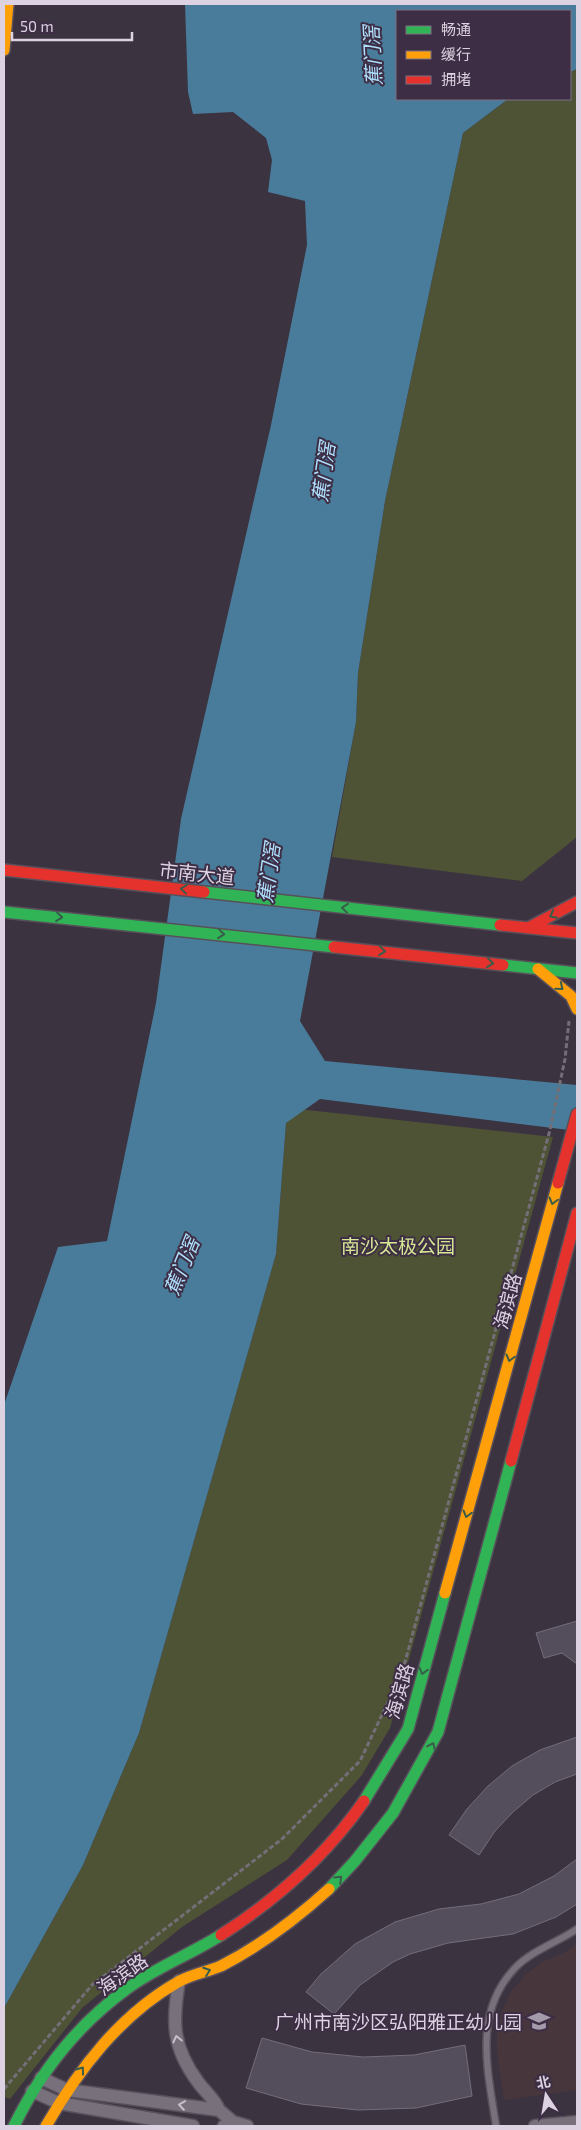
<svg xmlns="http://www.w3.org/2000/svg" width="581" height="2130" viewBox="0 0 581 2130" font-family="'Exo 2','Noto Sans SC',sans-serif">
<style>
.education{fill:#48363d}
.green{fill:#4e5336}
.water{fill:#497c9a}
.building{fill:#544d5c;stroke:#746d79}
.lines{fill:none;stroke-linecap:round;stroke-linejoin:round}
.lane-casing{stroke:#58505b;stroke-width:9}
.street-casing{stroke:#58505b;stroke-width:15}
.fast-casing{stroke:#58505b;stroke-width:14}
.slow-casing{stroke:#58505b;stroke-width:14}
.jam-casing{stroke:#58505b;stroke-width:14}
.path{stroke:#746e77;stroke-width:3;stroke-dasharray:5 2.5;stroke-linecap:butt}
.lane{stroke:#78717c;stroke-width:6}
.street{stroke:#78717c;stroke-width:12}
.fast{stroke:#30b455;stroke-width:11}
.slow{stroke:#ff9f0a;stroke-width:11}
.jam{stroke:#e5322d;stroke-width:11}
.oneway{stroke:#385d4b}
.oneway2{stroke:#c8bfcd}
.labels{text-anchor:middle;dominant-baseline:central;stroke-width:4;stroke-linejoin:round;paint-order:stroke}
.street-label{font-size:19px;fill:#dcd2e1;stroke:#3d2e45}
.park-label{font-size:19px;fill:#d6e793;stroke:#3d2e45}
.poi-label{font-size:19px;fill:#dcd2e1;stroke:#3d2e45;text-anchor:end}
.water-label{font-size:20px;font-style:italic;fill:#afe0fe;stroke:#3d2e45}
</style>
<rect width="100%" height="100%" fill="#3c3340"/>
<path class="education" d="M 577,1943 L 577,2090 L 504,2100 L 497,2053 L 497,2032 L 502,2011 L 511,1992 L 525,1975 L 542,1962 L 564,1953 Z"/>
<path class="green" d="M 577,69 L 577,837 L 522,881 L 332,857 L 356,722 L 358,673 L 385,501 L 463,133 L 508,99 L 570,99 L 570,72 Z
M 298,1109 L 553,1137 L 390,1728 L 362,1775 L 287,1860 L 182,1927 L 82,2008 L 10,2099 L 4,2097 L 4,2008 L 83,1865 L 139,1733 L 276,1254 L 286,1123 Z"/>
<path class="water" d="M 185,4 L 577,4 L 577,69 L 570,72 L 570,11 L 397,11 L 397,99 L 508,99 L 463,133 L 385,501 L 358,673 L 356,722 L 300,1021 L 325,1061 L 577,1085 L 577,1131 L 320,1099 L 286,1123 L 276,1254 L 139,1733 L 83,1865 L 4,2008 L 4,1405 L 58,1247 L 107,1241 L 156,1003 L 181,819 L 271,425 L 307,245 L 305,201 L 268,192 L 272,160 L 266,138 L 233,112 L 193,114 L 188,92 Z"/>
<path class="building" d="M 577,1621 L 577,1664 L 562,1653 L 544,1658 L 536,1633 Z
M 577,1737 L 577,1774 L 555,1782 L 533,1795 L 513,1812 L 495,1831 L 479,1855 L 449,1835 L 467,1809 L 488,1786 L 512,1766 L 540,1750 Z
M 577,1859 L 577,1904 L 556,1917 L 513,1934 L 448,1943 L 410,1954 L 393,1962 L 360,1985 L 334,2014 L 306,1992 L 321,1974 L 355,1944 L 395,1922 L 439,1909 L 481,1904 L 519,1894 L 554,1876 Z
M 262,2038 L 312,2052 L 363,2057 L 414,2055 L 465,2045 L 472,2096 L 416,2108 L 358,2110 L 301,2104 L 246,2088 Z"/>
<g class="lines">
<g class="lane-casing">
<path id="lane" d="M 496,2126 C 488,2071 472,2012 516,1967 C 533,1950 558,1942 577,1929"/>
</g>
<g class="street-casing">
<path id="street" d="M 179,1981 C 172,2022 172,2047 198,2082 C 205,2092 214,2098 219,2110
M 41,2078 L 67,2090 L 219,2110 L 233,2122 L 224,2126
M 32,2091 L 59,2103 L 193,2126
M 233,2122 L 247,2126
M 535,2126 L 577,2122"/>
</g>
<g class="fast-casing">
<path id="fast" d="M 204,892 L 500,925
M 4,912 L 334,947
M 503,965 L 577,973
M 364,1801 L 408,1729 L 445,1593
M 329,1889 L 355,1861 L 393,1813 L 438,1732 L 511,1461
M 14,2126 C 41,2071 78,2024 128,1988 C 157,1967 191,1954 221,1935"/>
</g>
<g class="slow-casing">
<path id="slow" d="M 4,50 L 8,4
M 538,969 L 571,996 L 577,1009
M 445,1593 L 558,1183
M 46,2126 C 79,2069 120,2015 178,1982 C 191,1974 207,1972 221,1966 C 260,1946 297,1918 329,1889"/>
</g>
<g class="jam-casing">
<path id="jam" d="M 4,870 L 204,892
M 500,925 L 577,933
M 528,928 L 577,902
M 334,947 L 503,965
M 558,1183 L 577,1114
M 511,1461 L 577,1213
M 221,1935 C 277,1899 326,1856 364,1801"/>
</g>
<path class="path" d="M 4,2089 L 92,1985 L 282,1839 L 360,1761 L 402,1673 L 550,1130 L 565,1059 L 569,1021"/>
<use href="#lane" class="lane"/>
<use href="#street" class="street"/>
<use href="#fast" class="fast"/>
<use href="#slow" class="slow"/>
<use href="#jam" class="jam"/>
</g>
<defs><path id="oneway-chevron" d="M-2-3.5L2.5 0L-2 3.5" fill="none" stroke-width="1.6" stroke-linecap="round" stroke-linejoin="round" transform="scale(1.25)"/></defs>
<g class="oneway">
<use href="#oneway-chevron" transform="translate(184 889) rotate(-174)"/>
<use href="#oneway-chevron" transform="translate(345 908) rotate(-174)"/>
<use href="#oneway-chevron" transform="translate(553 915) rotate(153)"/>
<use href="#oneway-chevron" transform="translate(59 917) rotate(6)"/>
<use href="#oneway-chevron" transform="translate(221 934) rotate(6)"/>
<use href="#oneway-chevron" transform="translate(382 951) rotate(6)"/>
<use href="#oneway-chevron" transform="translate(490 963) rotate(6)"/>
<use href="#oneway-chevron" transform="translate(560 987) rotate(39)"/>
<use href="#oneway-chevron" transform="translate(553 1201) rotate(105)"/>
<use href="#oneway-chevron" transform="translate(510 1358) rotate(105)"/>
<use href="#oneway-chevron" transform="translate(467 1514) rotate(105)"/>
<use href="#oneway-chevron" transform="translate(423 1671) rotate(105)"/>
<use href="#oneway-chevron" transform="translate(432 1746) rotate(-64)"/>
<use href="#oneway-chevron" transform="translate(339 1879) rotate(-44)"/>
<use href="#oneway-chevron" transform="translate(207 1971) rotate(-20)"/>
<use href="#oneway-chevron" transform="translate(81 2070) rotate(-54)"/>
</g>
<g class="oneway2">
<use href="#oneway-chevron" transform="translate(177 2039) rotate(-103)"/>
<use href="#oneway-chevron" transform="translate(182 2105) rotate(-172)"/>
</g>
<defs>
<g id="school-bare" transform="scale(1.725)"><path d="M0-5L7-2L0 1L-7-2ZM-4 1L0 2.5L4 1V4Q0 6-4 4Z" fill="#a49aa9" stroke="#3d2e45" stroke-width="2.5" paint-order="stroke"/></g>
</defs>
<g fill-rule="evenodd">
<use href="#school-bare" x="539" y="2021"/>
</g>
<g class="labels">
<g class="street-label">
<text transform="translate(197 873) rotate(6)">市南大道</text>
<text transform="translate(507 1301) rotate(-75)">海滨路</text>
<text transform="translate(399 1691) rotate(-74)">海滨路</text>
<text transform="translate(122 1974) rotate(-35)">海滨路</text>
</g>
<g class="park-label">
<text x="398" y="1245">南沙太极公园</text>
</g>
<g class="poi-label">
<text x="522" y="2021">广州市南沙区弘阳雅正幼儿园</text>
</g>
<g class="water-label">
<text transform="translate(372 56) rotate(-93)">蕉门滘</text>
<text transform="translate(323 472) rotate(-82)">蕉门滘</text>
<text transform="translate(268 873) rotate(-82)">蕉门滘</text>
<text transform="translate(181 1266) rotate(-68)">蕉门滘</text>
</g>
</g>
<rect width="581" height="2130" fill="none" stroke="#dcd2e1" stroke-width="10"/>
<rect x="396" y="10" width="175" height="90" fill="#3d2e45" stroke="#7d7083"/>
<rect x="406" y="26" width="25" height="8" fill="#30b455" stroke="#7d7083"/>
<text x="441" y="35" font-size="15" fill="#dcd2e1">畅通</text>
<rect x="406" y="51" width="25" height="8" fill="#ff9f0a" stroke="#7d7083"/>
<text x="441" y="60" font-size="15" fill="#dcd2e1">缓行</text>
<rect x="406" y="76" width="25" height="8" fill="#e5322d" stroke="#7d7083"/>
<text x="441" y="85" font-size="15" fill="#dcd2e1">拥堵</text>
<g transform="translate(546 2095) rotate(348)" stroke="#3d2e45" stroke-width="4" paint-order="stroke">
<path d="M0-4L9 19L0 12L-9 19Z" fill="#dcd2e1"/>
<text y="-8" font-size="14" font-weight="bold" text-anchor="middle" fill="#dcd2e1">北</text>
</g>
<path d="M12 32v8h120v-8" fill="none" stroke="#dcd2e1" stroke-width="2.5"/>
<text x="20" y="32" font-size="15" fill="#dcd2e1" stroke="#3d2e45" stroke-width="4" paint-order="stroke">50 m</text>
</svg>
